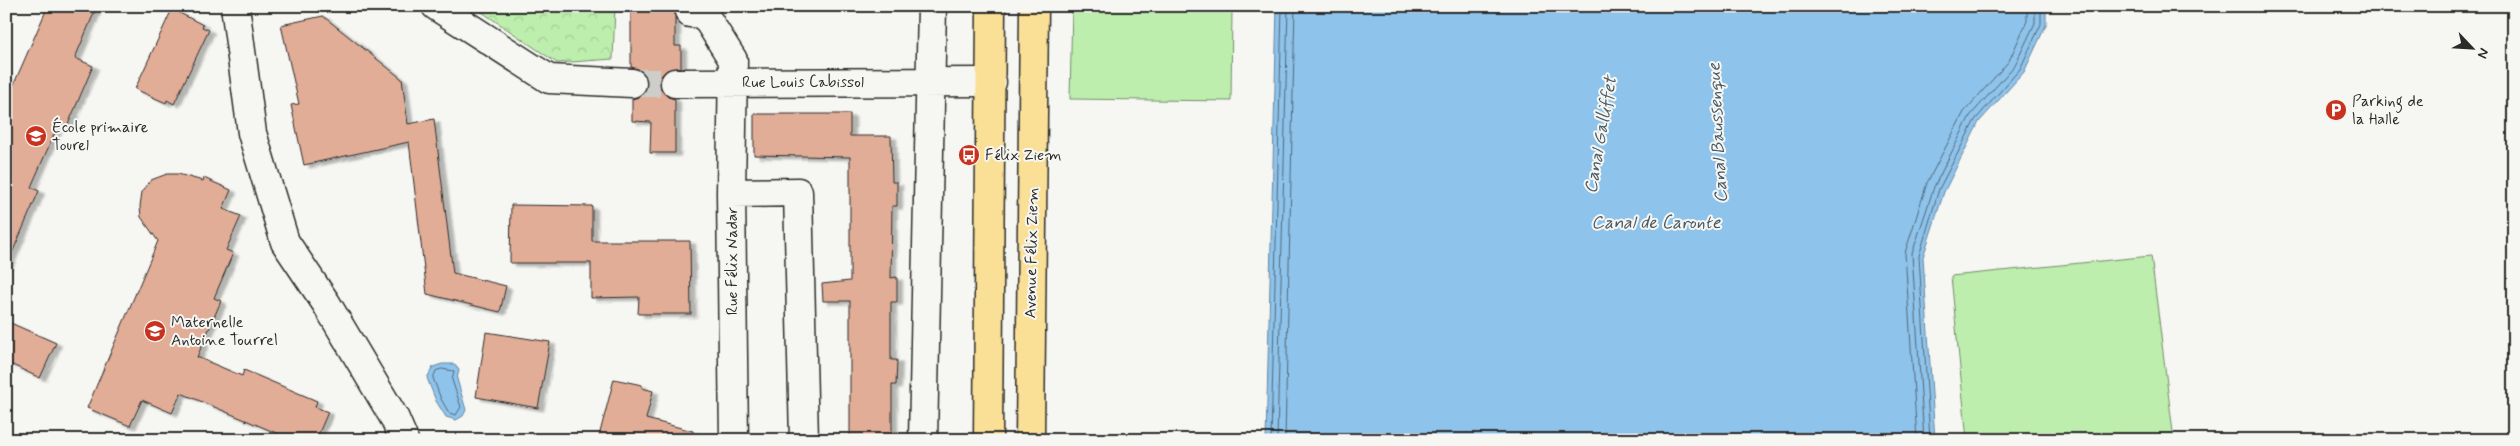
<svg xmlns="http://www.w3.org/2000/svg" width="2520" height="446" viewBox="0 0 2520 446" font-family="Mynerve,sans-serif">
<style>
.grass{fill:#bdeead;stroke:#748c6c}
.forest{fill:url(#forest-crowns);stroke:#748c6c}
.water{fill:#8ec3eb;stroke:#66869e}
.lines{fill:none;stroke-linecap:round;stroke-linejoin:round}
.shore{stroke:#536878;stroke-width:1}
.building{fill:#e2ad96;stroke:#2b2b2b;filter:url(#shadow)}
.minor-tunnel{stroke:#cdcdca;stroke-width:28;stroke-dasharray:28 14;stroke-linecap:butt}
.minor-casing{stroke:#2b2b2b;stroke-width:31}
.major-casing{stroke:#2b2b2b;stroke-width:31}
.minor{stroke:#f6f6f2;stroke-width:28}
.major{stroke:#fadf96;stroke-width:28}
.labels{text-anchor:middle;dominant-baseline:central;stroke-width:4;stroke-linejoin:round;paint-order:stroke}
.street-label{font-size:16px;fill:#2b2b2b;stroke:#f6f6f2}
.poi-label{font-size:16px;fill:#2b2b2b;stroke:#f6f6f2;text-anchor:start}
.water-label{font-size:18px;font-style:italic;fill:#495965;stroke:#f6f6f2}
</style>
<defs>
<pattern id="forest-crowns" width="20" height="18" patternUnits="userSpaceOnUse" patternTransform="scale(1.25)"><rect width="20" height="18" fill="#bdeead"/><path d="M2 6a3 3 0 1 1 6 0M12 15a3 3 0 1 1 6 0" fill="none" stroke="#a3cc95"/></pattern>
<filter id="shadow"><feDropShadow dx="5.5" dy="3" stdDeviation="1" flood-color="#0004"/></filter>
</defs>
<rect width="100%" height="100%" fill="#f6f6f2"/>
<filter id="ink" filterUnits="userSpaceOnUse"><feTurbulence type="fractalNoise" baseFrequency=".02" numOctaves="2"/><feDisplacementMap in="SourceGraphic" scale="10" xChannelSelector="R" yChannelSelector="G"/><feConvolveMatrix kernelMatrix="1 2 1 2 8 2 1 2 1" color-interpolation-filters="sRGB"/></filter>
<g filter="url(#ink)">
<path class="grass" d="M 1072,6 L 1232,6 L 1231,101 L 1070,99 Z
M 2151,256 L 2174,440 L 1967,440 L 1951,276 Z"/>
<path class="forest" d="M 473,6 L 615,6 L 613,59 L 557,63 Z"/>
<path class="water" d="M 1277,6 L 2046,6 L 2046,25 L 2024,72 L 1979,122 L 1944,192 L 1923,257 L 1935,440 L 1266,440 Z
M 442,364 L 454,364 L 459,370 L 457,379 L 466,410 L 463,416 L 456,420 L 446,417 L 436,401 L 427,378 L 433,367 Z"/>
<g class="lines">
<path class="shore" d="M 442,369 L 454,371 L 452,380 L 461,407 L 456,415 L 449,413 L 441,399 L 433,378 L 436,371 Z
M 1271,440 L 1282,6
M 1277,440 L 1288,6
M 1285,440 L 1295,6
M 1917,440 L 1905,253 L 1927,183 L 1964,112 L 2009,61 L 2027,21 L 2027,6
M 1924,440 L 1912,254 L 1934,187 L 1970,116 L 2015,65 L 2035,23 L 2035,6
M 1930,440 L 1919,256 L 1939,189 L 1975,120 L 2020,69 L 2041,24 L 2041,6"/>
</g>
<path class="building" d="M 48,6 L 97,6 L 75,58 L 93,66 L 67,127 L 59,123 L 31,187 L 39,191 L 6,267 L 6,102 Z
M 631,6 L 675,6 L 675,46 L 681,46 L 681,67 L 667,70 L 662,75 L 659,83 L 662,91 L 668,97 L 675,99 L 675,153 L 650,153 L 651,122 L 632,121 L 632,99 L 639,97 L 645,92 L 648,83 L 646,76 L 641,70 L 631,67 Z
M 172,9 L 203,25 L 202,27 L 209,30 L 174,104 L 167,100 L 166,103 L 135,89 Z
M 323,16 L 402,79 L 408,124 L 434,119 L 453,273 L 506,286 L 500,312 L 427,294 L 409,142 L 304,165 L 291,105 L 299,104 L 281,25 Z
M 754,114 L 850,114 L 850,136 L 891,136 L 892,182 L 897,182 L 897,206 L 892,206 L 891,278 L 897,277 L 897,302 L 891,302 L 891,360 L 897,360 L 896,385 L 892,385 L 892,440 L 850,440 L 850,301 L 823,301 L 822,284 L 850,281 L 850,157 L 754,155 Z
M 167,174 L 178,174 L 203,181 L 204,178 L 231,190 L 223,209 L 241,216 L 226,250 L 233,253 L 214,298 L 221,301 L 197,357 L 242,376 L 244,370 L 317,401 L 315,407 L 328,412 L 316,440 L 293,440 L 181,393 L 172,413 L 142,400 L 130,426 L 87,408 L 158,241 L 141,217 L 140,206 L 142,192 L 151,180 Z
M 511,205 L 592,206 L 592,241 L 690,241 L 691,314 L 638,314 L 639,297 L 591,298 L 591,263 L 510,263 Z
M 6,321 L 56,343 L 40,378 L 6,362 Z
M 486,332 L 550,342 L 538,408 L 476,397 Z
M 614,379 L 642,385 L 642,388 L 653,391 L 646,419 L 693,431 L 692,440 L 598,440 Z"/>
<g class="lines">
<path class="minor-tunnel" d="M 632,83 L 675,83"/>
<g class="minor-casing">
<path id="minor" d="M 235,6 L 252,133 L 285,242 L 326,303 L 395,419 L 404,440
M 436,6 L 549,79 L 632,83
M 690,13 L 704,14 L 733,60 L 731,193 L 734,440
M 675,83 L 992,82
M 731,193 L 798,192 L 804,440
M 923,440 L 932,6"/>
</g>
<g class="major-casing">
<path id="major" d="M 988,440 L 991,6
M 1030,440 L 1034,6"/>
</g>
<use href="#minor" class="minor"/>
<use href="#major" class="major"/>
</g>
</g>
<defs>
<g id="parking-disc" transform="scale(1.125)"><circle r="9.5" fill="#c8321e" stroke="#f6f6f2"/><path d="M-3.5-5.5H1a3.5 3.5 0 0 1 0 7H-1V5.5H-3.5ZM-1-3.4V-.6H.8a1.4 1.4 0 0 0 0-2.8Z" fill="#fff"/></g>
<g id="school-disc" transform="scale(1.125)"><circle r="9.5" fill="#c8321e" stroke="#f6f6f2"/><path d="M0-5L7-2L0 1L-7-2ZM-4 1L0 2.5L4 1V4Q0 6-4 4Z" fill="#fff"/></g>
<g id="bus-disc" transform="scale(1.125)"><circle r="9.5" fill="#c8321e" stroke="#f6f6f2"/><path d="M-5-6H5V4H4V6H2V4H-2V6H-4V4H-5ZM-3.5-4V0h7V-4ZM-3.5 1.2v1.5H-2V1.2ZM2 1.2v1.5H3.5V1.2Z" fill="#fff"/></g>
</defs>
<g fill-rule="evenodd">
<use href="#parking-disc" x="2336" y="110"/>
<use href="#school-disc" x="36" y="136"/>
<use href="#bus-disc" x="969" y="155"/>
<use href="#school-disc" x="155" y="331"/>
</g>
<g class="labels">
<g class="street-label">
<text x="803" y="82">Rue Louis Cabissol</text>
<text transform="translate(1032 253) rotate(-89)">Avenue Félix Ziem</text>
<text transform="translate(732 261) rotate(-90)">Rue Félix Nadar</text>
</g>
<g class="poi-label">
<text x="2352" y="101">Parking de<tspan x="2352" dy="18">la Halle</tspan></text>
<text x="52" y="127">École primaire<tspan x="52" dy="18">Tourel</tspan></text>
<text x="985" y="155">Félix Ziem</text>
<text x="171" y="322">Maternelle<tspan x="171" dy="18">Antoine Tourrel</tspan></text>
</g>
<g class="water-label">
<text transform="translate(1718 133) rotate(-93)">Canal Baussenque</text>
<text transform="translate(1601 135) rotate(-80)">Canal Galliffet</text>
<text x="1656" y="223">Canal de Caronte</text>
</g>
</g>
<rect width="2520" height="446" fill="none" stroke="#f6f6f2" stroke-width="25"/>
<rect x="12" y="12" width="2495" height="421" fill="none" stroke="#2b2b2b" stroke-width="2" filter="url(#ink)"/>
<g transform="translate(2472 48) rotate(115)" stroke="#f6f6f2" stroke-width="4" paint-order="stroke">
<path d="M0-4L9 19L0 12L-9 19Z" fill="#2b2b2b"/>
<text y="-8" font-size="14" font-weight="bold" text-anchor="middle" fill="#2b2b2b">N</text>
</g>
</svg>
